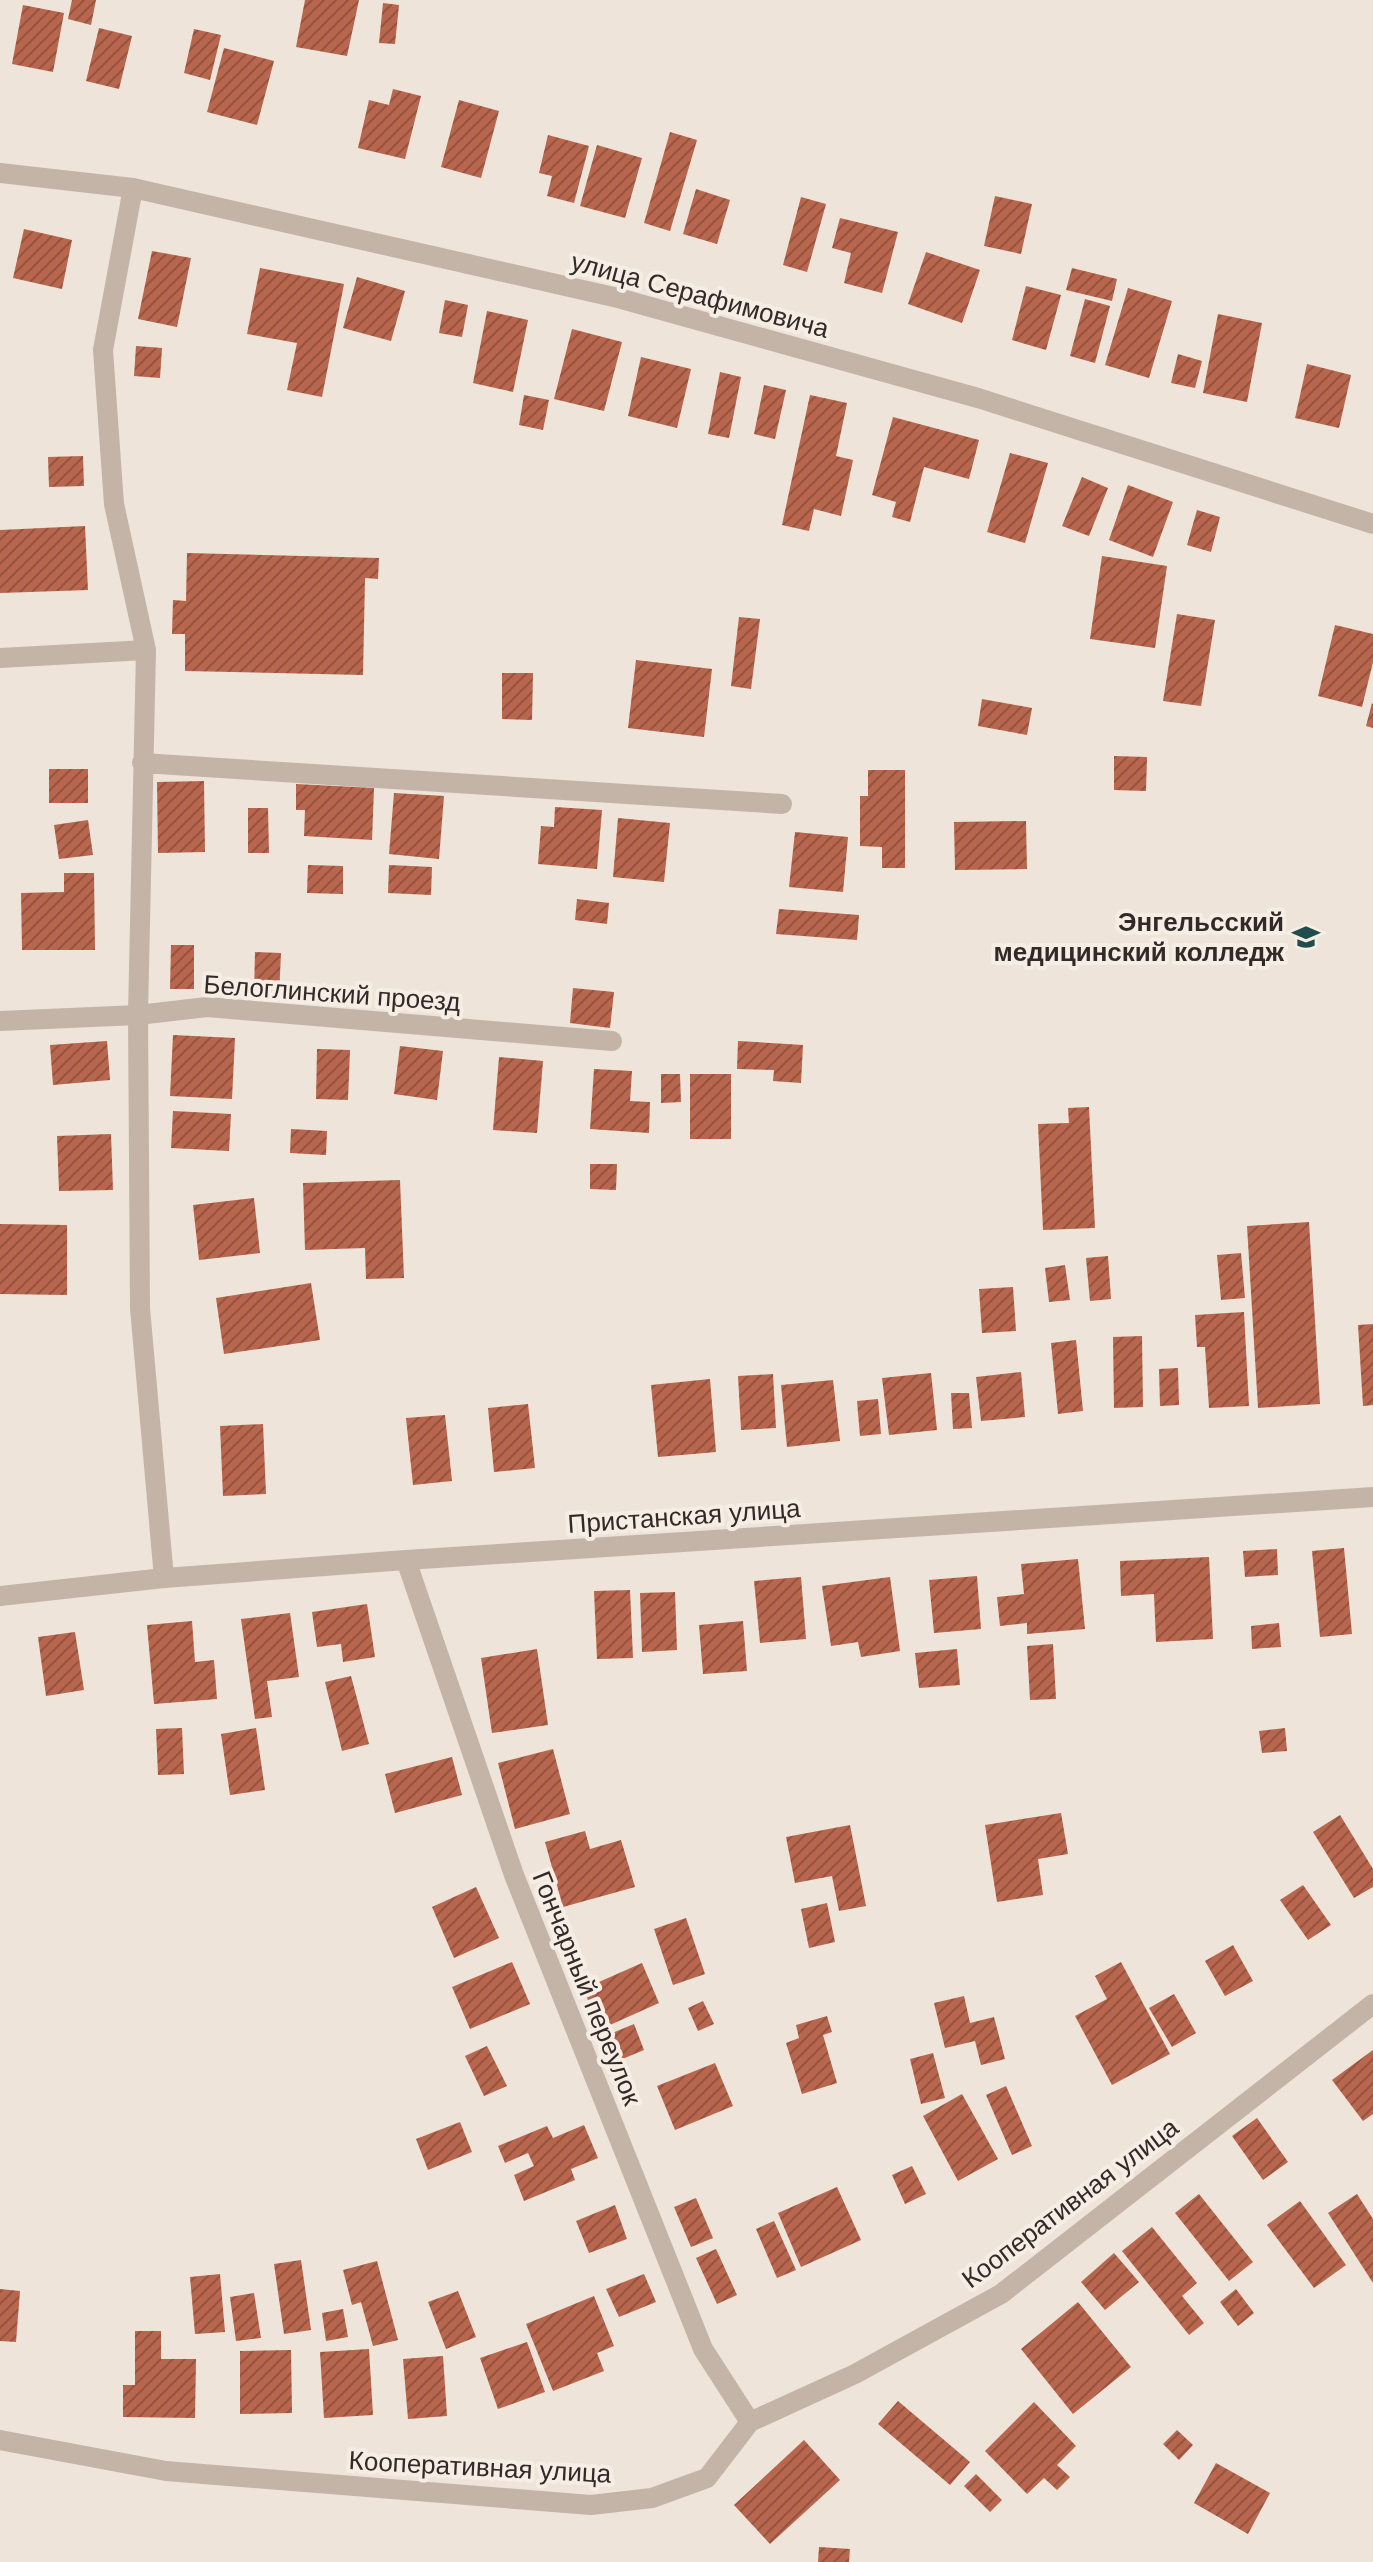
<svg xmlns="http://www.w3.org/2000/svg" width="1373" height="2562" viewBox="0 0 1373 2562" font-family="Helvetica,sans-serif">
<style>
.building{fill:url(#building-hatch)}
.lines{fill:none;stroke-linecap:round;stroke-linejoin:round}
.minor{stroke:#c4b4a7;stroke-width:20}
.tertiary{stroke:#c4b4a7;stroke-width:20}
.labels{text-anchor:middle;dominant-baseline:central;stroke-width:8;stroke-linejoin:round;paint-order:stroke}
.street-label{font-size:26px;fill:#322a27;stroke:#f6eee5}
.poi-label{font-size:26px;font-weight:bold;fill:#322a27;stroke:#f6eee5;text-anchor:end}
</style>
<defs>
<pattern id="building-hatch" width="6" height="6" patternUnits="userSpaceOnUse" patternTransform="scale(2)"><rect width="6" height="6" fill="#b8664d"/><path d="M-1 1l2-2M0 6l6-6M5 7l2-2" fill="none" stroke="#965440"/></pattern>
</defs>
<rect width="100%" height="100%" fill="#eee4d9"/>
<path class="building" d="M 72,0 L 96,0 L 91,25 L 68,19 Z
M 305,0 L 359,0 L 347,56 L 296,47 Z
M 383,3 L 399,5 L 395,44 L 379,43 Z
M 23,5 L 64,13 L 53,72 L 12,64 Z
M 99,28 L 132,36 L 119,89 L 86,81 Z
M 194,29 L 221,35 L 210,80 L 184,73 Z
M 224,48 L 274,61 L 257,125 L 207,112 Z
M 393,89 L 421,96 L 405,159 L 358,148 L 369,100 L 389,105 Z
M 459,100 L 499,111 L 481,178 L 441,167 Z
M 670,132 L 697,140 L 670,231 L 644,223 Z
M 548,135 L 589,146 L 574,203 L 547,196 L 552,176 L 539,173 Z
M 597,145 L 642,158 L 625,218 L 580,206 Z
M 696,189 L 730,200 L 717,244 L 683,234 Z
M 995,196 L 1032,204 L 1021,254 L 984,246 Z
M 801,197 L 826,204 L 807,272 L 783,265 Z
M 840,218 L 898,232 L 882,293 L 844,283 L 851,253 L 832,248 Z
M 24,229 L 72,240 L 62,289 L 13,278 Z
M 152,251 L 191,258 L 177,327 L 138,319 Z
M 926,252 L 980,270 L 962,323 L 908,304 Z
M 260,268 L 344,284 L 322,397 L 287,390 L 297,343 L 247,334 Z
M 1072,268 L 1117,279 L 1112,301 L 1066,290 Z
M 357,277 L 405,291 L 391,341 L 343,328 Z
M 1026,286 L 1061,295 L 1046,350 L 1012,340 Z
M 1128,288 L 1172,301 L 1149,378 L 1105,365 Z
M 1085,299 L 1110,306 L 1095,363 L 1070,356 Z
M 445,300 L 468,305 L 462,337 L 439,333 Z
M 487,311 L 528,320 L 513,392 L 473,383 Z
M 1218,314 L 1262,323 L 1247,402 L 1203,393 Z
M 572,329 L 622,342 L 604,411 L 554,399 Z
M 136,346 L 162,348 L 160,378 L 134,376 Z
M 1178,354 L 1202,361 L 1195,388 L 1171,383 Z
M 641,357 L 691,369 L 677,428 L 628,416 Z
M 1307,364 L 1351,375 L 1339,428 L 1295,418 Z
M 720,372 L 741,377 L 729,438 L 708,434 Z
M 764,385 L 786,390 L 775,439 L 754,434 Z
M 524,395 L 549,400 L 543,430 L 519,425 Z
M 810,395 L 847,403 L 836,456 L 853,460 L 841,516 L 814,509 L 809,531 L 782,525 Z
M 893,417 L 979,440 L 969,479 L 924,467 L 910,522 L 892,517 L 896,502 L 872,495 Z
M 1010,453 L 1048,463 L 1025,543 L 987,532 Z
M 83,456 L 84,486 L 49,487 L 48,457 Z
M 1082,477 L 1108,488 L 1089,536 L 1062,526 Z
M 1128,485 L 1173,502 L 1153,557 L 1109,540 Z
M 1197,510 L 1220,517 L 1211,552 L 1187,545 Z
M 85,526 L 88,590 L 0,593 L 0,530 Z
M 187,553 L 379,558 L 378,579 L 365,578 L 363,675 L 185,671 L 185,634 L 172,634 L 173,600 L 186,601 Z
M 1102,556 L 1167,566 L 1155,648 L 1090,639 Z
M 1177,614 L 1215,620 L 1201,706 L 1163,701 Z
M 739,617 L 760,619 L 751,689 L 731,686 Z
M 1335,625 L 1373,634 L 1373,662 L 1362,707 L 1318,696 Z
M 636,660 L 712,669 L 704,737 L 628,728 Z
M 502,673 L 533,673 L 532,720 L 502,719 Z
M 982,699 L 1032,708 L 1027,735 L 978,726 Z
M 1372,703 L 1373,704 L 1373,728 L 1366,726 Z
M 1114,756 L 1147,757 L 1146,791 L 1114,790 Z
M 49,769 L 88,769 L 88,803 L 49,803 Z
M 868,770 L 905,770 L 905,868 L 882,868 L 882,847 L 860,846 L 860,796 L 868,796 Z
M 204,781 L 205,852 L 158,853 L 157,782 Z
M 296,784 L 374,788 L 372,840 L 304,836 L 305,810 L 296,810 Z
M 394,793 L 444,796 L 439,859 L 389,854 Z
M 555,807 L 602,810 L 597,869 L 538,864 L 541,826 L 554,827 Z
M 248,808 L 268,808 L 269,853 L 248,853 Z
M 618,818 L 670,823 L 664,882 L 613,877 Z
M 88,820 L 93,855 L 59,859 L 54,825 Z
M 1026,821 L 1027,869 L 955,870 L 954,822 Z
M 795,832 L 848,837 L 843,892 L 789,887 Z
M 308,865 L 343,866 L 343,894 L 307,893 Z
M 389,865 L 432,867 L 431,895 L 388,893 Z
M 64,873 L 94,873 L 95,950 L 22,950 L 21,893 L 64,892 Z
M 577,899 L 609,903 L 607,924 L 575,920 Z
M 779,909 L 859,915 L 857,940 L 776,934 Z
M 171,945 L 194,945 L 194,989 L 170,989 Z
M 255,952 L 281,953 L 279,996 L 254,995 Z
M 573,988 L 614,992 L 610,1028 L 570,1023 Z
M 173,1035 L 235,1038 L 232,1099 L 170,1096 Z
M 107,1041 L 110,1080 L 53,1085 L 50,1045 Z
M 738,1041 L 803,1045 L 801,1083 L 773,1081 L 774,1070 L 737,1069 Z
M 400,1046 L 443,1051 L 437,1100 L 394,1094 Z
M 317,1049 L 350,1050 L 348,1100 L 316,1099 Z
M 499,1057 L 543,1061 L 537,1133 L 493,1130 Z
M 594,1069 L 632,1071 L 630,1101 L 650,1102 L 649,1133 L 590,1129 Z
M 661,1074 L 680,1074 L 681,1102 L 661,1103 Z
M 690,1074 L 731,1074 L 731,1139 L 690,1139 Z
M 1089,1107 L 1095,1228 L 1043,1230 L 1038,1124 L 1069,1123 L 1068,1108 Z
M 173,1111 L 231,1114 L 229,1151 L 171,1148 Z
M 291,1129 L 327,1131 L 326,1155 L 290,1153 Z
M 111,1134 L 113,1190 L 59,1191 L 57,1136 Z
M 590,1164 L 617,1164 L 616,1190 L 590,1189 Z
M 400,1180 L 404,1278 L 366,1279 L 365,1248 L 305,1250 L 303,1183 Z
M 254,1198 L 260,1253 L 199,1260 L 193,1205 Z
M 1309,1222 L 1320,1404 L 1258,1408 L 1247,1226 Z
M 0,1224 L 67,1225 L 67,1295 L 0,1294 Z
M 1241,1253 L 1245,1298 L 1221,1300 L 1217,1255 Z
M 1108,1256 L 1111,1299 L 1090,1301 L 1086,1258 Z
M 1065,1265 L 1070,1300 L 1049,1302 L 1045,1268 Z
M 311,1283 L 320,1340 L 224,1354 L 216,1298 Z
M 1013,1287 L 1016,1331 L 982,1333 L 979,1289 Z
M 1244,1312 L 1249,1406 L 1209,1408 L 1205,1347 L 1197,1347 L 1195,1315 Z
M 1373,1324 L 1373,1405 L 1363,1406 L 1358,1325 Z
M 1142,1336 L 1143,1407 L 1114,1408 L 1113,1337 Z
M 1076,1340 L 1083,1411 L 1058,1414 L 1051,1343 Z
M 1178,1368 L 1179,1405 L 1160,1406 L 1159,1369 Z
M 1021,1372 L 1025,1417 L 981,1421 L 976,1377 Z
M 931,1373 L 937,1430 L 889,1435 L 882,1378 Z
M 773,1374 L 776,1428 L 741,1430 L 738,1376 Z
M 710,1379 L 716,1452 L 658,1457 L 651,1385 Z
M 833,1380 L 840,1441 L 787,1447 L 781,1385 Z
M 951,1393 L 969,1393 L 972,1428 L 953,1429 Z
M 878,1399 L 881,1434 L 860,1436 L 857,1401 Z
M 528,1404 L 535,1468 L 494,1472 L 488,1408 Z
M 445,1415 L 452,1481 L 413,1485 L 406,1418 Z
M 263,1424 L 266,1494 L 223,1496 L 220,1426 Z
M 1344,1548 L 1352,1634 L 1320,1637 L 1312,1551 Z
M 1277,1549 L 1278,1575 L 1245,1577 L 1243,1551 Z
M 1209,1557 L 1213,1639 L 1156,1642 L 1154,1594 L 1121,1596 L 1120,1561 Z
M 1078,1559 L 1085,1629 L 1027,1634 L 1027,1623 L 1000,1626 L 997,1597 L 1024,1594 L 1021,1564 Z
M 977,1576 L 981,1629 L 934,1633 L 929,1580 Z
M 801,1577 L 806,1639 L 760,1643 L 754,1581 Z
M 890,1577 L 900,1651 L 861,1657 L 858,1642 L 831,1646 L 822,1586 Z
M 630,1590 L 633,1658 L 597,1659 L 594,1591 Z
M 675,1592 L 677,1650 L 642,1652 L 640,1593 Z
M 367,1604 L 375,1657 L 343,1662 L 341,1644 L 317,1647 L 312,1612 Z
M 290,1613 L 299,1677 L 267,1681 L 272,1717 L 255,1719 L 241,1619 Z
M 192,1621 L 195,1662 L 214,1660 L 217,1699 L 154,1704 L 147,1625 Z
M 743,1621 L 747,1671 L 703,1674 L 699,1625 Z
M 1279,1623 L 1281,1647 L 1252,1649 L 1251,1626 Z
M 75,1632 L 84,1690 L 46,1696 L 38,1637 Z
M 1053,1644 L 1056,1699 L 1030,1700 L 1027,1646 Z
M 537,1649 L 548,1725 L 492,1733 L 481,1658 Z
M 957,1649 L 960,1685 L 919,1688 L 915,1653 Z
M 351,1676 L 369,1744 L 342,1751 L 325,1682 Z
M 182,1728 L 184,1774 L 158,1775 L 156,1729 Z
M 256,1728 L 265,1790 L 230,1795 L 221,1734 Z
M 1285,1728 L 1287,1751 L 1262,1753 L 1259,1731 Z
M 553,1749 L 570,1814 L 515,1829 L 498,1763 Z
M 452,1757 L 462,1795 L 395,1813 L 385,1774 Z
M 1061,1813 L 1068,1854 L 1038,1859 L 1043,1895 L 997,1902 L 985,1825 Z
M 1340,1815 L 1373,1869 L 1373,1887 L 1354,1898 L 1313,1832 Z
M 850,1825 L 866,1906 L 839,1911 L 832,1876 L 795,1883 L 786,1837 Z
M 585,1831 L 590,1849 L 621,1840 L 635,1887 L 563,1907 L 545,1842 Z
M 1303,1885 L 1331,1925 L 1308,1940 L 1280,1900 Z
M 476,1887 L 499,1938 L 454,1958 L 432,1907 Z
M 827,1903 L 835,1942 L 809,1948 L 801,1909 Z
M 686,1918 L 705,1974 L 673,1985 L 654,1929 Z
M 1233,1945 L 1253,1981 L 1225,1996 L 1205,1961 Z
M 512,1962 L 530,2004 L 470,2029 L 452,1987 Z
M 1121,1962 L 1170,2054 L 1112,2085 L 1075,2016 L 1107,1999 L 1095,1976 Z
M 642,1963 L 659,2003 L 601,2029 L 583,1989 Z
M 1174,1994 L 1196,2033 L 1172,2047 L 1149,2008 Z
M 964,1996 L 970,2023 L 994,2017 L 1005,2059 L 981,2065 L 975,2041 L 945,2048 L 934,2003 Z
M 703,2001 L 714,2024 L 698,2031 L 688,2008 Z
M 827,2016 L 832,2032 L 823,2035 L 837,2083 L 802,2094 L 786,2043 L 799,2038 L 796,2025 Z
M 634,2024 L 644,2050 L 615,2062 L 605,2036 Z
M 487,2046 L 507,2086 L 484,2096 L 465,2056 Z
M 1373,2050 L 1373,2114 L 1363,2121 L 1332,2080 Z
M 933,2053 L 945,2098 L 921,2104 L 910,2059 Z
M 715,2063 L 733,2106 L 675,2130 L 657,2086 Z
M 1006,2086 L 1032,2146 L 1012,2155 L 986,2095 Z
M 962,2094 L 998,2159 L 958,2181 L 923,2116 Z
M 1257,2118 L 1288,2162 L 1263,2180 L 1232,2136 Z
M 460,2122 L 472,2152 L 428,2170 L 416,2139 Z
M 584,2125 L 598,2158 L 571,2169 L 575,2180 L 524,2201 L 514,2175 L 534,2166 L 528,2153 L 505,2163 L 498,2146 L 547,2126 L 553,2138 Z
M 912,2166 L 926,2194 L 905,2204 L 892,2175 Z
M 837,2187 L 861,2240 L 801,2267 L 778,2213 Z
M 1199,2194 L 1253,2262 L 1229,2281 L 1175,2213 Z
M 1357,2194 L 1373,2219 L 1373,2283 L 1328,2213 Z
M 696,2198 L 713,2238 L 691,2247 L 674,2207 Z
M 1300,2201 L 1346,2265 L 1314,2288 L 1267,2225 Z
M 615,2205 L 627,2239 L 589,2253 L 576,2221 Z
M 774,2221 L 796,2270 L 777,2278 L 756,2229 Z
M 1152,2227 L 1197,2283 L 1182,2296 L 1204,2323 L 1189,2335 L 1122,2251 Z
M 716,2249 L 737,2295 L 717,2304 L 696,2258 Z
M 1114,2253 L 1139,2282 L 1105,2310 L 1081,2282 Z
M 301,2260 L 311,2330 L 284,2334 L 274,2264 Z
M 377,2261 L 398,2340 L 373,2346 L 361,2302 L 352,2305 L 343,2270 Z
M 220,2274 L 225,2332 L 195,2334 L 190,2277 Z
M 644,2274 L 656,2302 L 619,2317 L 606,2289 Z
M 0,2289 L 20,2291 L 16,2342 L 0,2341 Z
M 1236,2289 L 1254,2313 L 1238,2326 L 1220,2302 Z
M 458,2291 L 476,2337 L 446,2349 L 428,2302 Z
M 254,2293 L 261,2338 L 236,2341 L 230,2297 Z
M 594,2296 L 614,2346 L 597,2353 L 604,2371 L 553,2391 L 526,2324 Z
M 1078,2302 L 1131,2367 L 1073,2414 L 1021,2349 Z
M 343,2309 L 348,2337 L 326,2341 L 322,2313 Z
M 135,2331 L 161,2331 L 161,2359 L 196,2359 L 195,2418 L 123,2417 L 123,2385 L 135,2385 Z
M 527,2342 L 545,2392 L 498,2409 L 480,2358 Z
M 369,2349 L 373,2415 L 324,2418 L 320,2352 Z
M 291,2350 L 292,2413 L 240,2414 L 240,2351 Z
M 443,2356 L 447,2416 L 408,2419 L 403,2359 Z
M 898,2401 L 970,2462 L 950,2485 L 878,2424 Z
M 1034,2402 L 1076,2446 L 1057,2465 L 1070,2477 L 1057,2490 L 1044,2478 L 1027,2494 L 985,2451 Z
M 1177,2430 L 1193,2445 L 1179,2460 L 1163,2444 Z
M 804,2440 L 840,2480 L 770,2544 L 734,2505 Z
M 1216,2463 L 1270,2493 L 1248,2534 L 1194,2503 Z
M 976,2474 L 1002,2500 L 990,2512 L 964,2486 Z
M 819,2547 L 850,2549 L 849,2562 L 818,2562 Z"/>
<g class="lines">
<path class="minor" d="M 133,188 L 103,350 L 114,504 L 146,650 L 138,1015 L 140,1308 L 164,1578
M 0,658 L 146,650
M 142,763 L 782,804
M 0,1021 L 138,1015 L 207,1007 L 612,1041
M 406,1560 L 514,1875 L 703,2349 L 750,2422
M 0,2440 L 166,2471 L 591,2505 L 652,2498 L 707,2478 L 750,2422 L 855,2374 L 1001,2294 L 1373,2004"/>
<path class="tertiary" d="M 0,173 L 133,188 L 618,298 L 978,398 L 1373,524
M 0,1596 L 164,1578 L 406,1560 L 1373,1497"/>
</g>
<defs>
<g id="university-bare" transform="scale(2.16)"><path d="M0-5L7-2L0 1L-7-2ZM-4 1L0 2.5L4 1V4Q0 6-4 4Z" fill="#214c4e" stroke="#f6eee5" stroke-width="2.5" paint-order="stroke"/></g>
</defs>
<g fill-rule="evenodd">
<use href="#university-bare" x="1306" y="937"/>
</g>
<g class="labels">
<g class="street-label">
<text transform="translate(700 295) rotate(15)">улица Серафимовича</text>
<text transform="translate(332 993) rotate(4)">Белоглинский проезд</text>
<text transform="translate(684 1516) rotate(-4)">Пристанская улица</text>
<text transform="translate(587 1988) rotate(68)">Гончарный переулок</text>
<text transform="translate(1070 2203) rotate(-37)">Кооперативная улица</text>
<text transform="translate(480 2467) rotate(3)">Кооперативная улица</text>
</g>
<g class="poi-label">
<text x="1284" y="922">Энгельсский<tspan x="1284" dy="30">медицинский колледж</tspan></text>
</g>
</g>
</svg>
